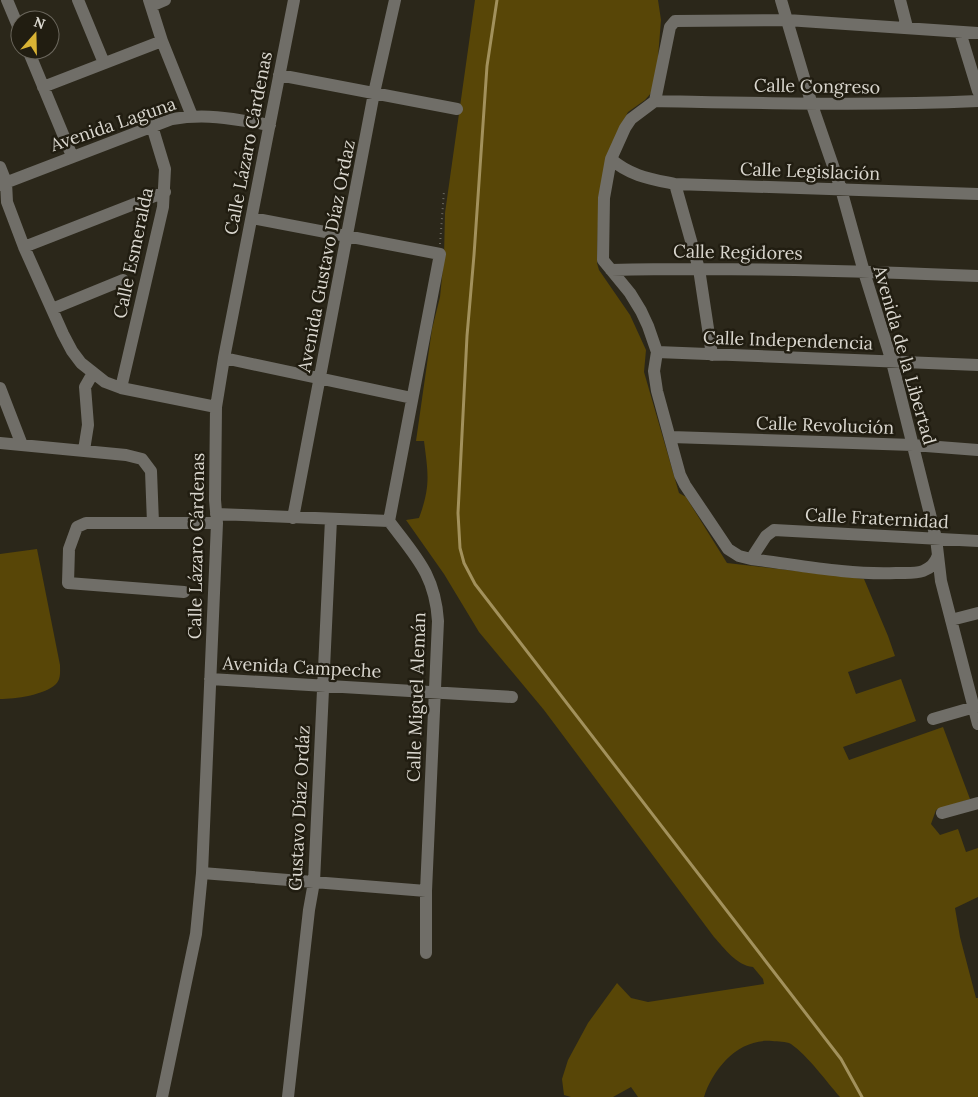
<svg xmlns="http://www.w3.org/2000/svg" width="978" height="1097" viewBox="0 0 978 1097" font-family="Lora,serif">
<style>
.green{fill:#584607}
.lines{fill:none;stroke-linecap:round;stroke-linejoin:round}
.stream{stroke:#a2915c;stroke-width:3}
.path{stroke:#6a665b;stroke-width:2;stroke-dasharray:1 4;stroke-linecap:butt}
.minor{stroke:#706e68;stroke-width:12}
.labels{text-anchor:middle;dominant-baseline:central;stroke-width:5;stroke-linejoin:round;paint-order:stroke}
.street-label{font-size:18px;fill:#dad7cf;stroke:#211d11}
</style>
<rect width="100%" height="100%" fill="#2b271a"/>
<path class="green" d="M 475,0 L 658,0 L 661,20 L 657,70 L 652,92 L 645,100 L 628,112 L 617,133 L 598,224 L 597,263 L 599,270 L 630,315 L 646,350 L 644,372 L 679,493 L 686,497 L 727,563 L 864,579 L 888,636 L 895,656 L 848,672 L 856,694 L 901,679 L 916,721 L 843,747 L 849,760 L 943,727 L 970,799 L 936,810 L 931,824 L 940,835 L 958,829 L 966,852 L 978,848 L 978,897 L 955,908 L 960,937 L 976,998 L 978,998 L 978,1097 L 840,1097 C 826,1081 808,1056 791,1044 C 786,1041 778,1042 772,1041 C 739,1038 713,1068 704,1097 L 638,1097 L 631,1087 L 613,1097 L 571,1097 L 564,1095 L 562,1079 L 568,1060 L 588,1023 L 617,983 L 631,998 L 648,1002 L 764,984 L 763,979 L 753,967 C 736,965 725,949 714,937 L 544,710 L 479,632 L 444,574 L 406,520 L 419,518 C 431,486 428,473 424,441 L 416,441 L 432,329 L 440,297 L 444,257 L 445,213 Z
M 37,549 L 60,665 C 60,671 61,679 56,684 C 45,695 15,699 0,699 L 0,554 Z"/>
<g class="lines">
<path class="stream" d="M 497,0 L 487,66 L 474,255 L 467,336 L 458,513 L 460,548 L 464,563 L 475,584 L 841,1059 L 862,1097"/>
<path class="path" d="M 440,244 L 444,191"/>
<path class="minor" d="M 7,0 L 20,31
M 78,0 L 104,63
M 149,0 L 162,41 L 192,116
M 781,0 L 812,105 L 841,189 L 864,272 L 892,362 L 936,538 L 941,581 L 978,724
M 900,0 L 907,27
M 151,6 L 165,0
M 960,32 L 978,91
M 28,50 L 72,156
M 279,75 L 457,109
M 43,87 L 162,41
M 655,101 C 763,103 870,106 978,101
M 611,159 C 630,176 651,179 675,184 L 978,194
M 0,167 L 6,182 L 7,202 L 24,247 L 63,334 L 72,351 L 81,363 L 105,382 L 121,388 L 216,407
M 675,184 L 699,269 L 712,355
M 0,185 L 172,119 C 207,113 235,119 270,125
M 252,218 L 440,254 L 389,521 C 415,556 435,574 438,621 L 426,891 L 426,953
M 24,247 L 165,192
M 611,270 C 733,267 856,271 978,276
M 52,309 L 123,280
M 657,352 L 978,365
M 224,358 L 412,398
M 0,388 L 22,445
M 121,388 L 163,207 L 165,169 L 152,126
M 671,437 L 913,445 L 978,450
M 0,443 L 126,455 L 142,459 L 151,471 L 153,523
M 84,450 L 88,425 L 85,387 L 93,373
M 216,514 L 389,521
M 293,518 L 374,93 L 395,0
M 938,555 C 936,562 931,568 923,571 C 915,574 905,573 896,573 C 848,575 799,565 751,559 L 739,556 L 728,549 L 685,485 L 680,475 L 657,391 L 654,371 L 657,352 L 648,326 L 641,311 L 630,293 L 603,260 L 604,198 L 611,159 L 625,128 L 631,119 L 655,101 L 670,27 L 675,21 L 787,20 L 978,33
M 751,559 L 766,536 L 774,530 L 978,541
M 184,592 L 68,583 L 69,549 L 77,527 L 86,523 L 217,523
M 951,620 L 978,613
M 210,679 L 512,697
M 933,719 L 978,706
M 942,813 L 978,803
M 202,873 L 426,891
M 162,1097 L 196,934 L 202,873 L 217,523 L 215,500 L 216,407 L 224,358 L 294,0
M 288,1097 L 309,910 L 314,882 L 331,519"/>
</g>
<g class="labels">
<g class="street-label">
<text transform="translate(817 86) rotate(1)">Calle Congreso</text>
<text transform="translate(113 124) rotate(-19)">Avenida Laguna</text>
<text transform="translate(248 143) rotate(-79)">Calle Lázaro Cárdenas</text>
<text transform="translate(810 171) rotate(2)">Calle Legislación</text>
<text transform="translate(738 252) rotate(1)">Calle Regidores</text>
<text transform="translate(133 253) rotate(-78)">Calle Esmeralda</text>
<text transform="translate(326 256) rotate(-79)">Avenida Gustavo Díaz Ordaz</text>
<text transform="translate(788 340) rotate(2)">Calle Independencia</text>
<text transform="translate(905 355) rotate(74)">Avenida de la Libertad</text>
<text transform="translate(825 425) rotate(2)">Calle Revolución</text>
<text transform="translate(877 518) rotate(3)">Calle Fraternidad</text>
<text transform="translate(196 546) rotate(-89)">Calle Lázaro Cárdenas</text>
<text transform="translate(302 667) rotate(3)">Avenida Campeche</text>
<text transform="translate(416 697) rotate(-88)">Calle Miguel Alemán</text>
<text transform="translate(299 808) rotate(-87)">Gustavo Díaz Ordáz</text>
</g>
</g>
<g transform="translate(35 35) rotate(20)"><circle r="24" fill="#211d11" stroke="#6b675d"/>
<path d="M0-4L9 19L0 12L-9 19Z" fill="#d9b334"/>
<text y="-8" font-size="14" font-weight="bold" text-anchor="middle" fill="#dad7cf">N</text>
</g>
</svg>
